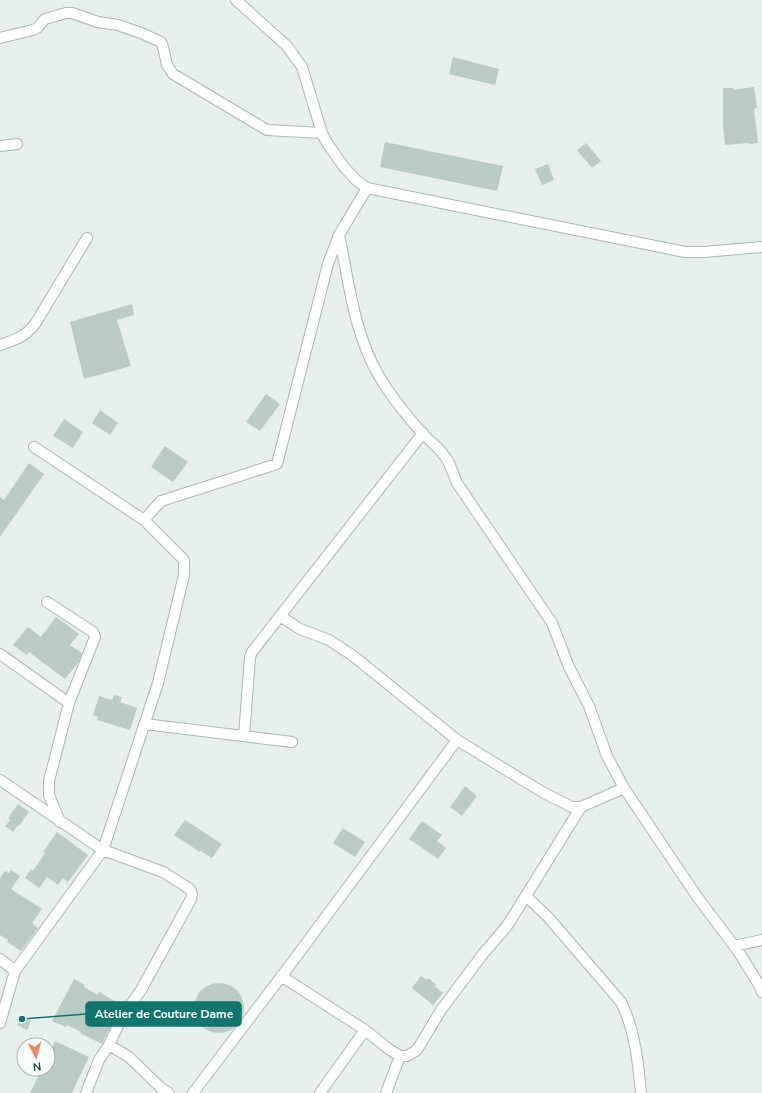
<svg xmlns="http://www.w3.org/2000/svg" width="762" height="1093" viewBox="0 0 762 1093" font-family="'Nunito Sans',sans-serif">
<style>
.building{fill:#bbcac4}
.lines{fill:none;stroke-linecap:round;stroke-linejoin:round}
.street-casing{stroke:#a8b8b2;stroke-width:12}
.street{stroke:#fff;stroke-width:10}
.leader{fill:none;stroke:#0f766e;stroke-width:1.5}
.callout-dot{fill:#0f766e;stroke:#f7fbf9;stroke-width:1.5}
.callout{fill:#0f766e;stroke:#0f766e;stroke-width:1.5}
.callout-label{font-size:12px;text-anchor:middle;font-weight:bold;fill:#fff}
</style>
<rect width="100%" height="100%" fill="#e6efeb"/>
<path class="building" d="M 453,57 L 499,69 L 495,85 L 449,74 Z
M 754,87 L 757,108 L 754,109 L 758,143 L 749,144 L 749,143 L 725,145 L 723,126 L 723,88 L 733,88 L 733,90 Z
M 385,142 L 503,166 L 497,191 L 380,167 Z
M 586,143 L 601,161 L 592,168 L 577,150 Z
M 548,164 L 554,180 L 542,185 L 535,169 Z
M 132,304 L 134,315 L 117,320 L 131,366 L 84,379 L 70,322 Z
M 266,394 L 280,404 L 260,431 L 246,422 Z
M 100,410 L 118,423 L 110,435 L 92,423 Z
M 64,419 L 83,432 L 73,448 L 53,436 Z
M 165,446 L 188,462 L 173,482 L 151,467 Z
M 29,463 L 44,474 L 0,537 L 0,497 L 4,500 Z
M 56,617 L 79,634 L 70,645 L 82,653 L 78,663 L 65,679 L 29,652 L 27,655 L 13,645 L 28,627 L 41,637 Z
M 114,695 L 122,697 L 120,702 L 137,708 L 130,730 L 97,720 L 98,717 L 93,715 L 99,696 L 112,700 Z
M 465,786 L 477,796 L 462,816 L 450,807 Z
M 18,804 L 29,812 L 19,826 L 18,825 L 13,832 L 5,826 L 10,820 L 8,818 Z
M 185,820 L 222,844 L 212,858 L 201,851 L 200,852 L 174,835 Z
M 422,821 L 442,835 L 437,841 L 446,848 L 438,859 L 409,839 Z
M 343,828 L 365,842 L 355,857 L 333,843 Z
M 57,832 L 88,855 L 68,882 L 63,878 L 58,885 L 47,877 L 39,888 L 25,878 L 31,869 L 33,871 L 45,853 L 43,852 Z
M 11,870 L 20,876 L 11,889 L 42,909 L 32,923 L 38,928 L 21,951 L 7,942 L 8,940 L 0,935 L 0,878 L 5,871 L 9,873 Z
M 421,976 L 427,980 L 428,978 L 436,984 L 435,986 L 443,993 L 433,1005 L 412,988 Z
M 74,979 L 85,985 L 84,987 L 98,995 L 99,992 L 122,1005 L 102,1044 L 80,1033 L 81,1032 L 67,1025 L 66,1027 L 52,1021 Z
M194 1008a25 25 0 1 1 50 0a25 25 0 1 1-50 0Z
M 21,1017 L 31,1021 L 27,1030 L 17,1025 Z
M 55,1041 L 89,1057 L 78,1080 L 72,1093 L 30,1093 L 42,1069 L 48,1069 L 48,1056 Z"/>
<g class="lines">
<g class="street-casing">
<path id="street" d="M 236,0 L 287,46 L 302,67 L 322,133 L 327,143 L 344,167 L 356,180 L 367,188
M 0,38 L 33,30 L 37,28 L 45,19 L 66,13 L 72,13 L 98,22 L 118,25 L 141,33 L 161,42 L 163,47 L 167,65 L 173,74 L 267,130 L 322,133
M 0,146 L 17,144
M 339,235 C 349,282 354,334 379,376 C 391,397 407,416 423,434 C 432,443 442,450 448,461 C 451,467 454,476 457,483 L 552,623 L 569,667 L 589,706 L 607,756 L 624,788 L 698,898 L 738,951 L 758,983 L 762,992
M 0,345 C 15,340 25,337 35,324 L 87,238
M 34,447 L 144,520
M 47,602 L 93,632 L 95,637 L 69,703 L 49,781 L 49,795 L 60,822
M 280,616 L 300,629 L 329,640 L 352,655 L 457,740 L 544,793 L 572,807 L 581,807 L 624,788
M 0,654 L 69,703
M 145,724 L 292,742
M 244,736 L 250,657 L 252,652 L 423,433
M 0,780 L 103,850 L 163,872 L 190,889 L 192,894 L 191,899 L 141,990 L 122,1017 L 109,1045
M 526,896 L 548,917 L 621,1002 C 635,1030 638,1062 641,1093
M 734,946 L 762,940
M 0,959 L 15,971
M 281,976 L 365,1030 L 390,1050 L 400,1056 L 407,1056 L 417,1050 L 441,1010 L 483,954 L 507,926 L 581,807
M 0,1023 L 15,971 L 103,850 L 158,683 L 184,575 L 184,560 L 144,520 L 161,501 L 277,464 L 328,264 L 339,235 L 367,188 L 685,252 L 704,252 L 762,247
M 86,1093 L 99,1060 L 109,1045 L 129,1057 L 161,1088 L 169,1093
M 193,1093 L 290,965 L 457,740
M 320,1093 L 365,1030
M 386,1093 L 400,1056"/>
</g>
<use href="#street" class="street"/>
</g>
<path class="leader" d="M22 1019L86 1014"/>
<circle class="callout-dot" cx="22" cy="1019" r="4"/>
<rect class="callout" x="86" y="1002" width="155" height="24" rx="4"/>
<g class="callout-label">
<text x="164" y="1018">Atelier de Couture Dame</text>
</g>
<g transform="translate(36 1057) rotate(174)"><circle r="19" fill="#f7fbf9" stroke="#a3b1ad"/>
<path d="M0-3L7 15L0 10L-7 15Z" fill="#f4845f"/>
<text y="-6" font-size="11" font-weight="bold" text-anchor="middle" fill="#24423a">N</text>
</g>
</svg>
